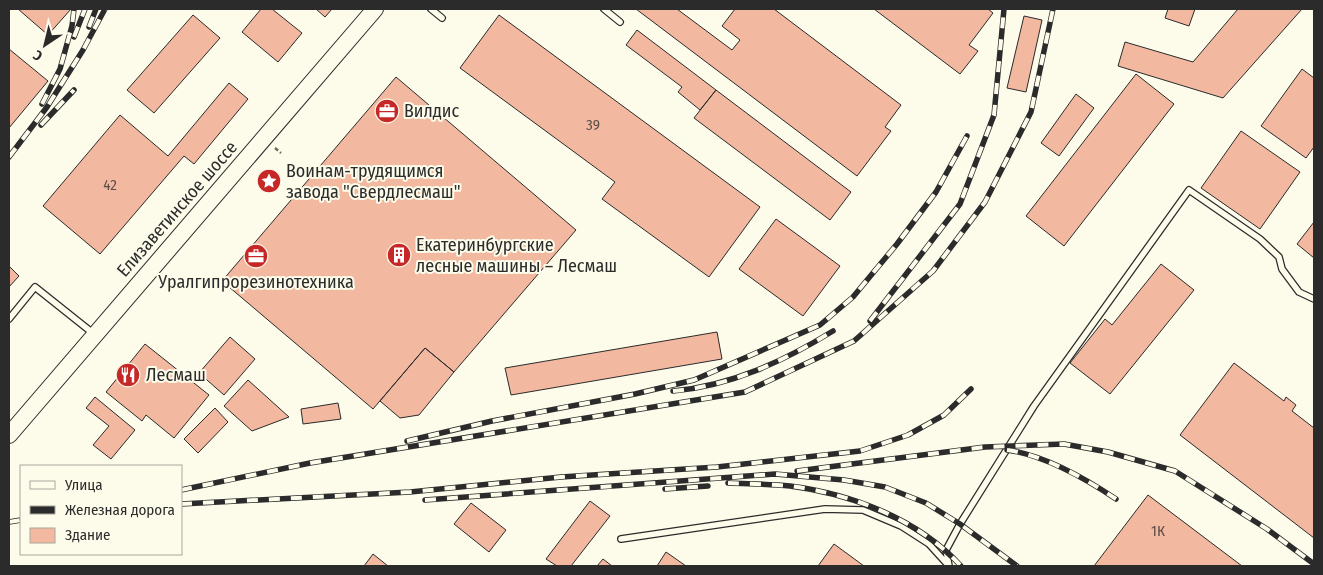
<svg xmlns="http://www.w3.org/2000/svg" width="1323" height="575" viewBox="0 0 1323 575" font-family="'Fira Sans Condensed',sans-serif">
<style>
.building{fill:#f2b8a0;stroke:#2b2b2b}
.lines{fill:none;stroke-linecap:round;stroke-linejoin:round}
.service-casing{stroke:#2b2b2b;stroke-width:8}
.secondary-casing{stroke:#2b2b2b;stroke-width:18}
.path{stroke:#6a6964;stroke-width:2.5;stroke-dasharray:4 2.5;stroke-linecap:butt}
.service{stroke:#fdfbea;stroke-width:5.5}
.secondary{stroke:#fdfbea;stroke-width:16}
.rail-casing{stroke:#2b2b2b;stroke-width:5.5}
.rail{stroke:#fdfbea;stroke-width:4;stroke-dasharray:11;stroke-linecap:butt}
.labels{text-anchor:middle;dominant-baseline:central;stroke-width:4;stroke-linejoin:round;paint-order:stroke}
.number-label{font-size:15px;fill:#5d4e48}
.poi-label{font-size:18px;fill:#2b2b2b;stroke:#fdfbea;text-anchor:start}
.street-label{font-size:18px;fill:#2b2b2b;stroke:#fdfbea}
</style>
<rect width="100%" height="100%" fill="#fdfbea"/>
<path class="building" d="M 18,9 L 71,9 L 48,35 Z
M 261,9 L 272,9 L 302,33 L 278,62 L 242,32 Z
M 316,9 L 332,9 L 325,17 Z
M 636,9 L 677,9 L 732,50 L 740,40 L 722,26 L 735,9 L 774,9 L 901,105 L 885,127 L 891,131 L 857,176 Z
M 874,9 L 988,9 L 993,13 L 969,45 L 978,51 L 960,74 Z
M 1168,9 L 1195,9 L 1189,26 L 1165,18 Z
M 1238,9 L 1302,9 L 1223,98 L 1118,66 L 1125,42 L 1193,62 Z
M 193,15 L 220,38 L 154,113 L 127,90 Z
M 499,15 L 760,207 L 709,277 L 602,199 L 615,182 L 460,68 Z
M 1024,16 L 1042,20 L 1026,92 L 1007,88 Z
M 637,30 L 716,90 L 700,110 L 678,92 L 682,87 L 626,45 Z
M 9,49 L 48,81 L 9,128 Z
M 1302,69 L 1314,78 L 1314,147 L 1306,158 L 1261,126 Z
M 1136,74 L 1174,104 L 1064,246 L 1026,216 Z
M 396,77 L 576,230 L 454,372 L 425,348 L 373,409 L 222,281 Z
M 229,83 L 248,99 L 194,164 L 184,156 L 100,254 L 43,206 L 120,115 L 168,156 Z
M 716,90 L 851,192 L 830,220 L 694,118 Z
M 1076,94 L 1094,108 L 1059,156 L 1041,143 Z
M 1241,131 L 1300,172 L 1260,229 L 1201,188 Z
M 776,219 L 840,266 L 803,316 L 739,269 Z
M 1314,222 L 1314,258 L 1297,244 Z
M 1161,264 L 1194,290 L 1110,394 L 1070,363 L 1105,319 L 1112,325 Z
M 9,266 L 19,276 L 9,287 Z
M 717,332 L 722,359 L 511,395 L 505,368 Z
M 230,337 L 255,359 L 224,395 L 199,373 Z
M 145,344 L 209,395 L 174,438 L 146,415 L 142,421 L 106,392 Z
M 425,348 L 454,372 L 419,415 L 400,418 L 380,401 Z
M 1234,363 L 1284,401 L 1286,397 L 1296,405 L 1292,411 L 1314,428 L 1314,538 L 1180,435 Z
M 248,380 L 289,417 L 252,431 L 224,406 Z
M 95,397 L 135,430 L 111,459 L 93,445 L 109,426 L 86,408 Z
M 338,403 L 341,419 L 303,424 L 301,409 Z
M 215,408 L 228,422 L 198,453 L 184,439 Z
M 1148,495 L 1242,566 L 1094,566 Z
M 590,501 L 610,516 L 571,566 L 557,566 L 546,559 Z
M 471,503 L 506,530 L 489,552 L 454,524 Z
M 834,544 L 864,566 L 818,566 Z
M 666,552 L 686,566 L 657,566 Z
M 373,554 L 388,566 L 364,566 Z
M 603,559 L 612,566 L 597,566 Z"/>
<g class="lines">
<g class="service-casing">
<path id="service" d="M 431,9 L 442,18
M 604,9 L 620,22
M 9,319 L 35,287 L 94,334
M 621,539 L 825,509 L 863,510 L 901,526 L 929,544 L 949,566
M 949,566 L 946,550 L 960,524 L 1034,406 L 1189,190 L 1260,239 L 1279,257 L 1282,269 L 1299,292 L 1314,299"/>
</g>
<g class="secondary-casing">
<path id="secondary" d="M 9,435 L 375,9"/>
</g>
<path class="path" d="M 275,148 L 281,153"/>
<use href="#service" class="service"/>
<use href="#secondary" class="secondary"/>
<g class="rail-casing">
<path id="rail" d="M 89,27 L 96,9
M 74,37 L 85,9
M 42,104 L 60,69 L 72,26 L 74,9
M 41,125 L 74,90
M 9,157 L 47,107 L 83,50 L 105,9
M 870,321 L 960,204 L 994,115 L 1004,9
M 673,391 C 731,386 784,361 833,331
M 407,441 L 492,421 L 635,394 L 694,380 L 820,325 L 853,297 L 897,244 L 936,192 L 967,136
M 1007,450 C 1044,455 1086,479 1116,499
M 797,471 L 985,447 L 1064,444 L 1108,452 L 1175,471 L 1267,529 L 1314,564
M 728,483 C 748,484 769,484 790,486 C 852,494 918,519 961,566
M 665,489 L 708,486
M 181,490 L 310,463 L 745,392 L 854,341 L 933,271 L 985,202 L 1031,112 L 1053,9
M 425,500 L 775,474 L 844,480 L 885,487 L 926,503 L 960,524 L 1017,566
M 181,504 L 410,492 L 561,477 L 717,467 L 860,451 L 908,435 L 944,415 L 971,389
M 9,522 L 21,520"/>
</g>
<use href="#rail" class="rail"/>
</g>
<defs>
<g id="office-disc" transform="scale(1.25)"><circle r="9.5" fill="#c62828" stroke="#fdfbea"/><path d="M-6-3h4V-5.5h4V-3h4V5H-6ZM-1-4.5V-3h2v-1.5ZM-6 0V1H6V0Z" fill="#fff"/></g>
<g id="sight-disc" transform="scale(1.25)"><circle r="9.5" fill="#c62828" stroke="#fdfbea"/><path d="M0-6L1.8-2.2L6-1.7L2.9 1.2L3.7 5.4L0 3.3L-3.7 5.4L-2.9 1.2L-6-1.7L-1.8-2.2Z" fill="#fff"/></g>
<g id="building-disc" transform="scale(1.25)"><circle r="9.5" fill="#c62828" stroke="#fdfbea"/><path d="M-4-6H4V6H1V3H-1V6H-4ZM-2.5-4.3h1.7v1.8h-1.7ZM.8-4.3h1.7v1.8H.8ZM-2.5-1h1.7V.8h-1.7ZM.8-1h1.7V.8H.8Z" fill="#fff"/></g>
<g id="restaurant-disc" transform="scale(1.25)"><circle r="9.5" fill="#c62828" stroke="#fdfbea"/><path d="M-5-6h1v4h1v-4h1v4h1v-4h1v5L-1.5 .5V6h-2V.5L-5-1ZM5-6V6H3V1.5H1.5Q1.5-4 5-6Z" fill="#fff"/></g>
</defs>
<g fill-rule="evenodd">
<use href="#office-disc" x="387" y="111"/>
<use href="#sight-disc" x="269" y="181"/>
<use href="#building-disc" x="399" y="255"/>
<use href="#office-disc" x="256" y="256"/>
<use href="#restaurant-disc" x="128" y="375"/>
</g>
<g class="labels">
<g class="number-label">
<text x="593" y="125">39</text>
<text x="110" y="185">42</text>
<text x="1158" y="531">1К</text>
</g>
<g class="poi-label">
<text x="404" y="111">Вилдис</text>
<text x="286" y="171">Воинам-трудящимся<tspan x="286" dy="21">завода "Свердлесмаш"</tspan></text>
<text x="416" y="245">Екатеринбургские<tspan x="416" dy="21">лесные машины – Лесмаш</tspan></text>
<text x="256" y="282" text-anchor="middle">Уралгипрорезинотехника</text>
<text x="146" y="375">Лесмаш</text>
</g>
<g class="street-label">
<text transform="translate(177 209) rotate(-49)">Елизаветинское шоссе</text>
</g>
</g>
<rect width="1323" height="575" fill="none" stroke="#2b2b2b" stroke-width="20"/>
<rect x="20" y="465" width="162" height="90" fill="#fdfbea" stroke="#a9a89e"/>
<rect x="30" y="481" width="25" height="8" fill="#fdfbea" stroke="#a9a89e"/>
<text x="65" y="490" font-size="15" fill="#2b2b2b">Улица</text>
<rect x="30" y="506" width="25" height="8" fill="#2b2b2b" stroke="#a9a89e"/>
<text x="65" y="515" font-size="15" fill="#2b2b2b">Железная дорога</text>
<rect x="30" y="528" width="25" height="15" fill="#f2b8a0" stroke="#a9a89e"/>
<text x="65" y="540" font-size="15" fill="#2b2b2b">Здание</text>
<g transform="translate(45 45) rotate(215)" stroke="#fdfbea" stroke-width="4" paint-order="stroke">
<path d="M0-4L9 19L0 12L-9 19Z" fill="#2b2b2b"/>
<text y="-8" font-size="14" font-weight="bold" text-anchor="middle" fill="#2b2b2b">С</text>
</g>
</svg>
